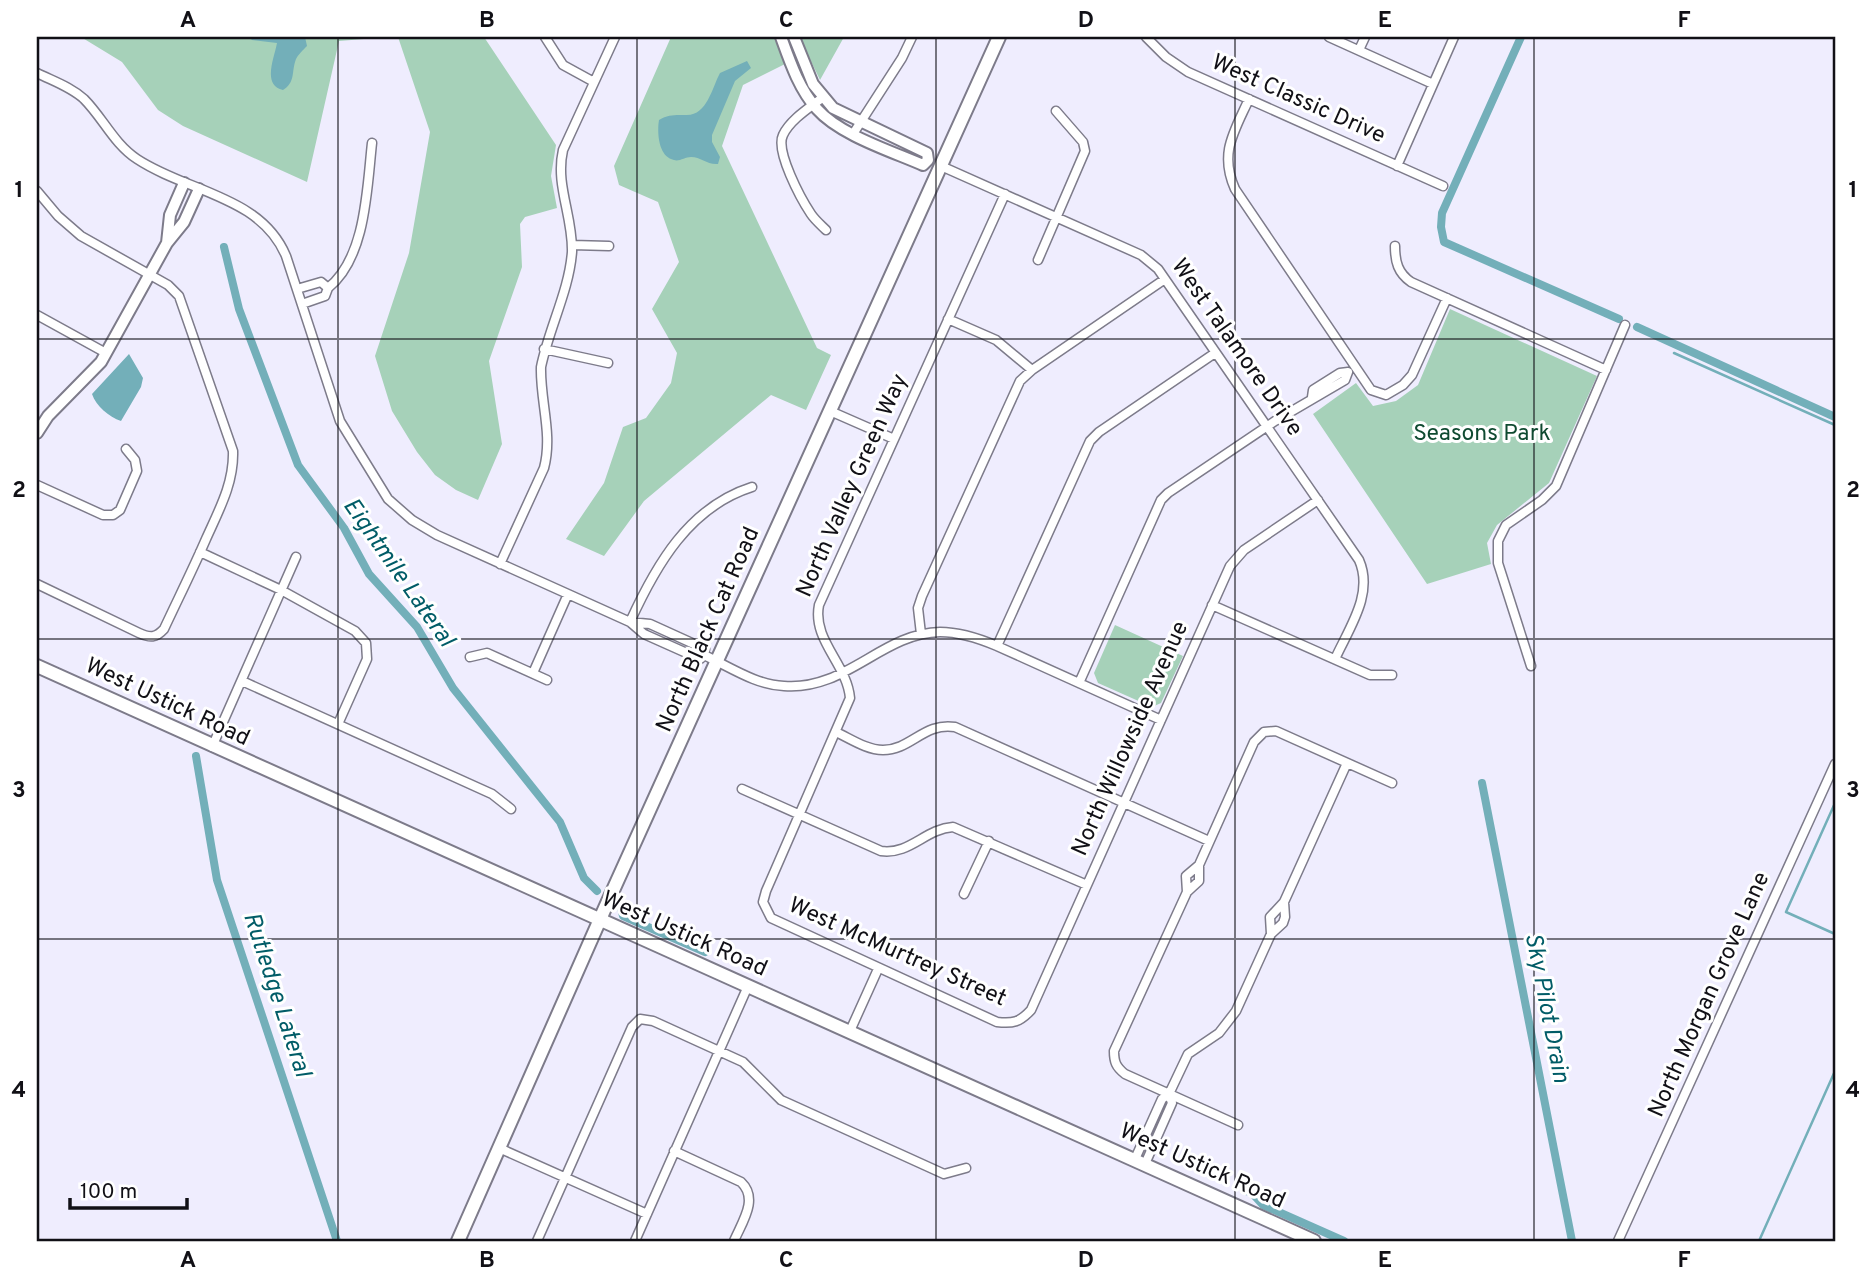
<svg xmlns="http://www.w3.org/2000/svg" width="1872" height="1278" viewBox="0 0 1872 1278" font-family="Overpass,sans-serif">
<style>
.green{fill:#a6d1b9}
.water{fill:#73afb9}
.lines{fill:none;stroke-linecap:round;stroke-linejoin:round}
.stream{stroke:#73afb9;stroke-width:2.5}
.canal{stroke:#73afb9;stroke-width:8}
.minor-casing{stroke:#7d7b8a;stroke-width:11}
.tertiary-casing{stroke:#7d7b8a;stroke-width:14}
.secondary-casing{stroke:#7d7b8a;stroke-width:16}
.minor{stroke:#fff;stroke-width:8}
.tertiary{stroke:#fff;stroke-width:10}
.secondary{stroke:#fff;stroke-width:12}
.grid{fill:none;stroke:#111016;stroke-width:2;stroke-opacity:0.55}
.labels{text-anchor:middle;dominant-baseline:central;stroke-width:6;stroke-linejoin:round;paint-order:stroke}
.street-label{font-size:23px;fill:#111016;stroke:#fff}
.park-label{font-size:23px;fill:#0f4a31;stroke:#fff}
.water-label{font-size:24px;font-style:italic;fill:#015c67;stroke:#fff}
.neatline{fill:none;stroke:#111016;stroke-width:2.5}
.grid-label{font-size:23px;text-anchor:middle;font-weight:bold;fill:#111016}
</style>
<rect width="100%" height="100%" fill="#efedfe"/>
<path class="green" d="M 81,37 L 389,37 L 339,41 L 307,182 L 183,126 L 158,110 L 122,62 Z
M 398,37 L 484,37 L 556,145 L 551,176 L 557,208 L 525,217 L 520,224 L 522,267 L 489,361 L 502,444 L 478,500 L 456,490 L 435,475 L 417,452 L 392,411 L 375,356 L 409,253 L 430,132 Z
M 671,37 L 844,37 L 820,80 L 807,53 L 743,85 L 722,146 L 817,348 L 831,355 L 806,410 L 771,395 L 644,501 L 604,556 L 566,539 L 604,483 L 623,427 L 646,418 L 671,383 L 677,353 L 652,309 L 679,262 L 658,202 L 619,185 L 614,166 Z
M 1450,309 L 1597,376 L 1549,483 L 1497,525 L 1487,543 L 1491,564 L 1427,584 L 1313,414 L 1356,383 L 1373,406 L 1396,401 L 1418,385 Z
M 1115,625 L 1183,656 L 1161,703 L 1152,707 L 1098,683 L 1094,673 Z"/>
<path class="water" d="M 249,37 L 305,37 L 307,46 C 303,50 298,55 296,59 C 291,72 296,82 283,90 C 262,85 274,59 277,43 L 252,40 Z
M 747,61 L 751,68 L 735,81 L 712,135 L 712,142 L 720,157 L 718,164 C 707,165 701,157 691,157 C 685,157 679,162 674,160 C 658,157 657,132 659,120 C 669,114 676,115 687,115 C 707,115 712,88 720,73 Z
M 129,354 L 143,378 L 141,387 L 121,421 C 109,417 96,406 92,394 Z"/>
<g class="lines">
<path class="stream" d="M 1674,353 L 1835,425
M 1835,803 L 1786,912 L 1835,934
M 1759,1241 L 1835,1071"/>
<path class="canal" d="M 1521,37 L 1442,213 L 1441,227 L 1444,242 L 1619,319
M 224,247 L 239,309 L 298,465 L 344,528 L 369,574 L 417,627 L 453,688 L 560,822 L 584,878 L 597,891
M 1637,327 L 1835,417
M 196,756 L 217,880 L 337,1241
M 1482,783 L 1572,1241
M 621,908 L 623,916 L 705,952
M 1246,1191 L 1251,1192 L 1263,1205 L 1344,1241"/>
<g class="minor-casing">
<path id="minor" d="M 545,37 L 563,65 L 594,82
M 1146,37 L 1166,57 L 1188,72 L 1443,186
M 1329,37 L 1433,84
M 1359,50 L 1365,37
M 37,73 C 53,81 71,87 84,99 C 103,118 114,144 137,159 C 187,192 261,196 286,256 L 340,421 L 388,499 L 412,520 L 437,535 L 630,622 L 644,634 L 700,659 L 704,655 L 705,649 L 650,624 L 630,622
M 822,98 C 809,108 790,120 783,135 C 775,151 801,199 811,214 C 815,220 821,225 826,230
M 1249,99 C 1234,132 1219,153 1235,189 L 1371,390 L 1386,395 L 1403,385 L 1412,375 L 1447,298
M 853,134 L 902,58 L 912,37
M 941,166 L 1141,255 L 1158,269 L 1359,560 C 1374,594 1349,628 1335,659
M 1397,166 L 1454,37
M 37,191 L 58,216 L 81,236 L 168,285 L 179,296 L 233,451 C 234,483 219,510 206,539 C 193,569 178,599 164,629 C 156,638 150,638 139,633 L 37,584
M 1005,194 L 819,605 C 812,640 847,664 850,698 L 766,891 L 763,902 L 771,918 L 997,1022 C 1013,1024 1020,1022 1031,1010 L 1230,566 L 1244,550 L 1318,500
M 572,245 L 609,246
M 1395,246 C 1395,262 1398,273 1411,282 L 1606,370
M 1038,260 L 1085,151 L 1083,142 L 1056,111
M 328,288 C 366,258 367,188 372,143
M 297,289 L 321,282 L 328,288 L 325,296 L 302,304
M 37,315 L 106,353
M 948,319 L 996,340 L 1032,370
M 544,349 L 608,363
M 830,411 L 894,439
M 37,485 L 103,515 L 113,515 L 120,510 L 137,471 L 135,460 L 126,449
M 200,552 L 281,590 L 355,631 L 366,643 L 367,659 L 338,724
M 500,564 L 544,468 C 553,434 540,401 541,367 C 549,328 569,291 572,252 C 573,216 555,185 563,150 L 615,37
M 1212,605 L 1370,675 L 1392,675
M 630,622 C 656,565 689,507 752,487
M 921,634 L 918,608 L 922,596 L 1020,381 L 1032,370 L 1165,279
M 997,646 L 1090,441 L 1099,432 L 1215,353
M 704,655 C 730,667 756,685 784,686 C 846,691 882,633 940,632 C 960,632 978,638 997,646 L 1161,720
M 470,657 L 487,653 L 547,680
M 1531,666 L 1498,563 L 1498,541 L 1506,525 L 1542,500 L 1556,486 L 1625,325
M 533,673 L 568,594
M 242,681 L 492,794 L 511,809
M 1079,683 L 1161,500 L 1168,493 L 1275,421 L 1345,380 L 1348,372 L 1340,373 L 1313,390 L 1312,397
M 836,732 C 851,739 867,750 883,750 C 911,750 924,722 955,727 L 1209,841
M 212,747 L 296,557
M 742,789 L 881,851 C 910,855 925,829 953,827 L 1087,885
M 1199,865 L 1199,881 L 1187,892 L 1114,1051 C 1114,1062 1116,1067 1125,1074 L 1238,1125
M 1187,892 L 1186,876 L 1199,865 L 1254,742 L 1264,732 L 1276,731 L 1392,783
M 964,894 L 989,841
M 1271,934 L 1270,917 L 1284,902 L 1347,763
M 850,1031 L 878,969
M 1169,1094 L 1188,1054 L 1219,1033 L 1236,1011 L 1271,934 L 1283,923 L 1285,917 L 1284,902
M 499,1148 L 647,1214
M 674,1151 L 741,1182 C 759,1199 742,1222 734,1241
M 1135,1159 L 1162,1099 L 1169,1094 L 1172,1103 L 1145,1164
M 537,1241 L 632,1027 L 640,1019 L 653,1021 L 743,1062 L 781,1100 L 944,1174 L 966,1168
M 635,1241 L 748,986
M 1618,1241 L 1835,764"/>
</g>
<g class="tertiary-casing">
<path id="tertiary" d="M 781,37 C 790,62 799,89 817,109 C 840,135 891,151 923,165 L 928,160 L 927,153 L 833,108 L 813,84 L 794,37
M 167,243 L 170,215 L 184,183
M 37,433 L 48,416 L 101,362 L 167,243 L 184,222 L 199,189"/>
</g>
<g class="secondary-casing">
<path id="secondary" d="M 37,666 L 1314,1241
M 458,1241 L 605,908 L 999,37"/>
</g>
<use href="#minor" class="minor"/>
<use href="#tertiary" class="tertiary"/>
<use href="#secondary" class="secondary"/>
</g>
<path class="grid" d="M 338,37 L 338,1241M 637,37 L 637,1241M 936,37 L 936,1241M 1235,37 L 1235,1241M 1534,37 L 1534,1241M 37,339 L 1835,339M 37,639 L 1835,639M 37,939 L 1835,939"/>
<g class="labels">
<g class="street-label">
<text transform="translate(1298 100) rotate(24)">West Classic Drive</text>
<text transform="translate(1236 348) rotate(55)">West Talamore Drive</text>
<text transform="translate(853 486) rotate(-66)">North Valley Green Way</text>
<text transform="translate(709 630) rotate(-66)">North Black Cat Road</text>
<text transform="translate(167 703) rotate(25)">West Ustick Road</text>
<text transform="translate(1131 739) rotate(-66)">North Willowside Avenue</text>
<text transform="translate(684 935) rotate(24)">West Ustick Road</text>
<text transform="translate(897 953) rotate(24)">West McMurtrey Street</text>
<text transform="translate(1710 995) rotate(-66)">North Morgan Grove Lane</text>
<text transform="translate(1202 1167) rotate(24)">West Ustick Road</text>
</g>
<g class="park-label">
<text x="1482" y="434">Seasons Park</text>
</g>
<g class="water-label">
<text transform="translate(398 573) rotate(55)">Eightmile Lateral</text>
<text transform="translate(276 995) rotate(72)">Rutledge Lateral</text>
<text transform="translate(1546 1008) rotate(79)">Sky Pilot Drain</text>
</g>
</g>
<rect width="1872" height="1278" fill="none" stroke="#ffffff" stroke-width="77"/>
<path d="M70 1198v10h117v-10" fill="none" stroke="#111016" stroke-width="3.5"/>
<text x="80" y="1198" font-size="21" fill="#111016" stroke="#ffffff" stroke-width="5" paint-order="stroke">100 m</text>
<rect x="38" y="38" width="1796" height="1202" class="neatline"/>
<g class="grid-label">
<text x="188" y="27">A</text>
<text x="487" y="27">B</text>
<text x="786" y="27">C</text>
<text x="1086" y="27">D</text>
<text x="1385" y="27">E</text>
<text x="1684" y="27">F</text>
<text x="19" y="197">1</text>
<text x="1853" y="197">1</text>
<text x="19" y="497">2</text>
<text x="1853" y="497">2</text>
<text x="19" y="797">3</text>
<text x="1853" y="797">3</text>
<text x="19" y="1097">4</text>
<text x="1853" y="1097">4</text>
<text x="188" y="1267">A</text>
<text x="487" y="1267">B</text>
<text x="786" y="1267">C</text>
<text x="1086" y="1267">D</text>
<text x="1385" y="1267">E</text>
<text x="1684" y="1267">F</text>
</g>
</svg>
